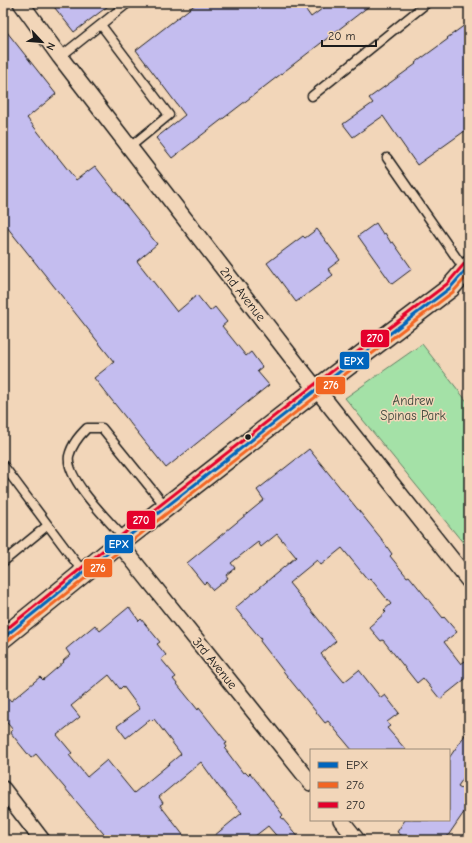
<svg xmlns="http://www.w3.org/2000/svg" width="472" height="843" viewBox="0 0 472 843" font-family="'Comic Neue',sans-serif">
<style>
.green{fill:#a4e1a7;stroke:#607e62}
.building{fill:#c4bdef;stroke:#1c1c1c;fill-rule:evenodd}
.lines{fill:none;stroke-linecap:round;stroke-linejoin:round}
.service-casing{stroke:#1c1c1c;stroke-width:11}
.minor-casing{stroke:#1c1c1c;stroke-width:18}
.tertiary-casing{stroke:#1c1c1c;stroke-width:22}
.service{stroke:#f2d6b9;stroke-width:8}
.minor{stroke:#f2d6b9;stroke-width:15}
.tertiary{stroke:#f2d6b9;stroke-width:19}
.bus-1-casing{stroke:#f2d6b9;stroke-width:6}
.bus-2-casing{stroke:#f2d6b9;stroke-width:6}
.bus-3-casing{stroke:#f2d6b9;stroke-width:6}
.bus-1{stroke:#0065bd;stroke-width:3}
.bus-2{stroke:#f26522;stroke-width:3}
.bus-3{stroke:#e4002b;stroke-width:3}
.bus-dot{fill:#1c1c1c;stroke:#f2d6b9;stroke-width:1.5}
.labels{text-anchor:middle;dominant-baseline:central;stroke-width:3;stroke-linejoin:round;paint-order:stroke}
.street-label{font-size:13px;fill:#1c1c1c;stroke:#f2d6b9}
.park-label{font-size:13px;fill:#374338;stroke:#f2d6b9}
.line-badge{stroke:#f2d6b9;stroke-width:1.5}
.badge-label{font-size:11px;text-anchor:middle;font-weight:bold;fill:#fff}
</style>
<rect width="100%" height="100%" fill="#f2d6b9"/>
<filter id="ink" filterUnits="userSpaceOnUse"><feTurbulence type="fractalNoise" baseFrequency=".025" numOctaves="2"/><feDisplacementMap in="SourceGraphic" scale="8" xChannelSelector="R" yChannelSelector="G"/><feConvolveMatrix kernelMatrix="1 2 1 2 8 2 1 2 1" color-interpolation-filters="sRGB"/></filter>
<g filter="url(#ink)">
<path class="green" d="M 422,344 L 469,404 L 469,550 L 345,398 Z"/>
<path class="building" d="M 51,3 L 112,3 L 74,32 Z
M 197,3 L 301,3 L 311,17 L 330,3 L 373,3 L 172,158 L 156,138 L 185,115 L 136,50 Z
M 469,22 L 469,128 L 417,165 L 383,116 L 353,137 L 343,124 L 373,103 L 369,98 L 416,64 L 415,63 L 448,39 L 447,38 Z
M 3,27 L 56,94 L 27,118 L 76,180 L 95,166 L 157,244 L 137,261 L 177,312 L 197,295 L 210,311 L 215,307 L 227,322 L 222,326 L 246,356 L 251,352 L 262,367 L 257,371 L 269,385 L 166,468 L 94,378 L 114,362 L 3,222 Z
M 376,223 L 383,234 L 385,233 L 391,243 L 393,242 L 412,269 L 392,284 L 358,236 Z
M 317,229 L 340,260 L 328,269 L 333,275 L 296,302 L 267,263 L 303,236 L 305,238 Z
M 309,449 L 380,537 L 392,554 L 390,556 L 407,577 L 409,576 L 443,618 L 444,617 L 457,632 L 444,642 L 461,664 L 469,658 L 469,676 L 440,699 L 423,678 L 417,683 L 383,640 L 381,641 L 369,627 L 386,612 L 384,610 L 391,604 L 370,578 L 368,580 L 342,548 L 321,565 L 317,560 L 289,583 L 336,641 L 321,654 L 344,682 L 359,670 L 381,698 L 385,695 L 399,713 L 387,722 L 390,726 L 387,728 L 406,750 L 352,750 L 328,721 L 325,723 L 291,681 L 260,641 L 261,639 L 235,608 L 296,557 L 277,534 L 261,547 L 258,542 L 231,563 L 235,568 L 226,575 L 228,578 L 213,590 L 206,582 L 204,584 L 187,563 L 264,500 L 257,490 Z
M 129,607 L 139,621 L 141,619 L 160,642 L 157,644 L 166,655 L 161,659 L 176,677 L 173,679 L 198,710 L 199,708 L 227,743 L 225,744 L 227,747 L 225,749 L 243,773 L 245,772 L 248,775 L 250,773 L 263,789 L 283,815 L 281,817 L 301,840 L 280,840 L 268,826 L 250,840 L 209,840 L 242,813 L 219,787 L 201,762 L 159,797 L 163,803 L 160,805 L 187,840 L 109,840 L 36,754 L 31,758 L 10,732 L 13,730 L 3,718 L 3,692 L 11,701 L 40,677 L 43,680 L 64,662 L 63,661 L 70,655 L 66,649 L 95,625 L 100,631 ZM 109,675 L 120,689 L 123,686 L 140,709 L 117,726 L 126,738 L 150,719 L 152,721 L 154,719 L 181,754 L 134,793 L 107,760 L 87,777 L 69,755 L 72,753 L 57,735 L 80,717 L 71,706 Z
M 469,729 L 469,770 L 458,786 L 469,793 L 469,805 L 445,840 L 408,840 L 397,832 L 405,820 L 449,820 L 449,758 Z"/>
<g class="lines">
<g class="service-casing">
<path id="service" d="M 101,25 L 169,115 L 130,147
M 60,57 L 128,3
M 312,96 L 427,3
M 387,158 L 465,270
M 3,465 L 83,572
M 125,539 C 110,522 65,479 69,456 C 72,444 79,436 87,428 L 102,428 L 166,507
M 3,562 L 48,525"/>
</g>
<g class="minor-casing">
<path id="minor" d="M 21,3 L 60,57 L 299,367 L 469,581
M 119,543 L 311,783
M 3,789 L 42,840
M 341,820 L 357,840"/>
</g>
<g class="tertiary-casing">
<path id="tertiary" d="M 3,638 L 125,539 L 317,389 L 450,288 L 469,266"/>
</g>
<use href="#service" class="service"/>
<use href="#minor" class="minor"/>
<use href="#tertiary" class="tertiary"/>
<g class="bus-1-casing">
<path id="bus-1" d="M 3,638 L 125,539 L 317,389 L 450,288 L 469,266"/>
</g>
<g class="bus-2-casing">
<path id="bus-2" d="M 6,642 C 153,523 302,406 453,292 L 469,274"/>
</g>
<g class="bus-3-casing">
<path id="bus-3" d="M 3,632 L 122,535 L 314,385 L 447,284 L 465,263"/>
</g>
<use href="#bus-1" class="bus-1"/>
<use href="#bus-2" class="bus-2"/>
<use href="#bus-3" class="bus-3"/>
</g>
</g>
<circle class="bus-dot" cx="248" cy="437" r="3.5"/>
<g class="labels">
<g class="street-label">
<text transform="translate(243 294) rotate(52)">2nd Avenue</text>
<text transform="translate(215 663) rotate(51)">3rd Avenue</text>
</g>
<g class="park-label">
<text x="413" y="400">Andrew<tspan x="413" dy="15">Spinas Park</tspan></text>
</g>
</g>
<g class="line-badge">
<rect x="360" y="329" width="30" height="19" rx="4" fill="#e4002b"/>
<rect x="339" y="351" width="31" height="19" rx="4" fill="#0065bd"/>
<rect x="315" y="376" width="31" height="19" rx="4" fill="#f26522"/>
<rect x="126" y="510" width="30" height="20" rx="4" fill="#e4002b"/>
<rect x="104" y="534" width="30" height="20" rx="4" fill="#0065bd"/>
<rect x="83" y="558" width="30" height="20" rx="4" fill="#f26522"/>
</g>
<g class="badge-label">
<text x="375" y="342">270</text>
<text x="354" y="365">EPX</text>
<text x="331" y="389">276</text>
<text x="141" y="524">270</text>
<text x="119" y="548">EPX</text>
<text x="98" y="572">276</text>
</g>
<rect width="472" height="843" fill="none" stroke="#f2d6b9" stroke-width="16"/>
<rect x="8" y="8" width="456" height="827" fill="none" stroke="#1c1c1c" stroke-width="1.5" filter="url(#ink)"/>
<rect x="310" y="749" width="140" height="72" fill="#f2d6b9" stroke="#9c8c7a"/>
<rect x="318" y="762" width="20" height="6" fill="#0065bd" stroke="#9c8c7a"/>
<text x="346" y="769" font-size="12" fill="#1c1c1c">EPX</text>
<rect x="318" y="782" width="20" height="6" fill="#f26522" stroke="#9c8c7a"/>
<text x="346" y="789" font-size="12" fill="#1c1c1c">276</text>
<rect x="318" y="802" width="20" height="6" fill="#e4002b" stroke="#9c8c7a"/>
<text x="346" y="809" font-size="12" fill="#1c1c1c">270</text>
<g transform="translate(42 42) rotate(116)" stroke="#f2d6b9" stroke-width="3" paint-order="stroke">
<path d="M0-3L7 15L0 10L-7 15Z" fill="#1c1c1c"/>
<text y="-6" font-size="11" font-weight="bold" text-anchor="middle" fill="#1c1c1c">N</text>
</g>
<path d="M322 40v6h54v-6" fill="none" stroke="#1c1c1c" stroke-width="2"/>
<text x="328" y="40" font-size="12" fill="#1c1c1c" stroke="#f2d6b9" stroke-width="3" paint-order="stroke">20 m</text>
</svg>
